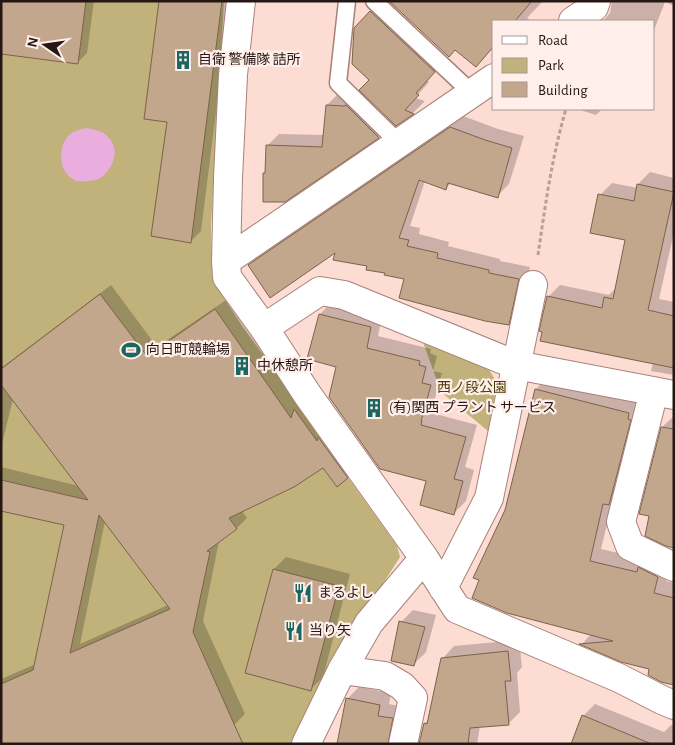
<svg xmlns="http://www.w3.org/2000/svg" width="675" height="745" viewBox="0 0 675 745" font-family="'Alegreya Sans','Noto Sans JP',sans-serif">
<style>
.green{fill:#c0b27a}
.water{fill:#e9aedd}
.shadow{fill:#0003;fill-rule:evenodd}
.building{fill:#c3a78d;stroke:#7c624a;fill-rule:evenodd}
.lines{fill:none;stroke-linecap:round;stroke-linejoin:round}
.lane-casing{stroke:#a88279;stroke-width:19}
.street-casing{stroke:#a88279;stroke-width:30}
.path{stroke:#b99e97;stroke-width:3;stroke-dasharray:4 2.5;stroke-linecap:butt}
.lane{stroke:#fff;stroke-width:16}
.street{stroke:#fff;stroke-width:28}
.labels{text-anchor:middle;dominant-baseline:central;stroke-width:4.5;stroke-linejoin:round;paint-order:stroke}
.poi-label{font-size:14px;fill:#251713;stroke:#ffeee9;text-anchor:start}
.park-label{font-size:14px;fill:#4b3e04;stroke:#ffeee9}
</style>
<rect width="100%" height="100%" fill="#fddcd4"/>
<path class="green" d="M 1,1 L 224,1 L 211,225 L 212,272 L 215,284 L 242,326 L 277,374 L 323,443 L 397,546 L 400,557 L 355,627 L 293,744 L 1,744 Z
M 423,342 L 488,368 L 497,383 L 488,431 L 441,392 Z"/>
<path class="water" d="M 87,128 C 91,129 98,130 102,132 C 104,133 106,135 108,137 C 118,147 116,161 107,172 C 101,179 97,180 88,181 C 82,182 77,182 73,179 C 58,171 58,146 69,135 C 74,131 80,129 87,128 Z"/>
<path class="shadow" d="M 1,1 L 94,1 L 87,53 L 77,63 Z
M 160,1 L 230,1 L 201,231 L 191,241 L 169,121 Z
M 382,1 L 446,60 L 427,80 L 429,82 L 415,98 L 425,101 L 413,113 L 396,124 L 370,80 L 355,28 Z
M 391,1 L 543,1 L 527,18 L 530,20 L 529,21 L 494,21 L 494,47 L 476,66 Z
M 612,1 L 674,1 L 674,6 L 665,2 L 654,30 L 654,21 L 603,21 L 610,13 Z
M 339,93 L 390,125 L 378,137 L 284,201 L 264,173 L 266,171 L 267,146 L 279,134 L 325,135 L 327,105 Z
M 577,109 L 602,109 L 596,115 Z
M 463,116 L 498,129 L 524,136 L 509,184 L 497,196 L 452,182 L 445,189 L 425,181 L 410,226 L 420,228 L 419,234 L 449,242 L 448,246 L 500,259 L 500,261 L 530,267 L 520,312 L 508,324 L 405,278 L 386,272 L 337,250 L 249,265 L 261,253 Z
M 650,172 L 674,178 L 674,232 L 659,299 L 674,302 L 674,375 L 651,371 L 653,363 L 548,297 L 560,285 L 609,295 L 617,287 L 627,239 L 600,195 L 612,183 L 638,188 L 638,184 Z
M 111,285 L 157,347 L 226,300 L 299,405 L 357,467 L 347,477 L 323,466 L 241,510 L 247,518 L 236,529 L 219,541 L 203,621 L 245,714 L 234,725 L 1,744 L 1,679 L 36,664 L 65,524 L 1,510 L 1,467 L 79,486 L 13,399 L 1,448 L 1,368 ZM 105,521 L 168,605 L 80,644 Z
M 332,302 L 382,316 L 378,336 L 431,349 L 430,353 L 437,356 L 433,371 L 442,373 L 432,409 L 433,409 L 432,413 L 477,425 L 465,467 L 474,470 L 466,501 L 454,513 L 338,366 L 320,314 Z
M 548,377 L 640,401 L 613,500 L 601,549 L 670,565 L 666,581 L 674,583 L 674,684 L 651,668 L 621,660 L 582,644 L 591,634 L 506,510 L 536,389 Z
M 674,416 L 674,546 L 650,515 L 662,427 Z
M 286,557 L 350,574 L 323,677 L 311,689 L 247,672 L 274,569 Z
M 413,610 L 436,615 L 426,652 L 414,664 L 401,622 Z
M 519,640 L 522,667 L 517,673 L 520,712 L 508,724 L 480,726 L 477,744 L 420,744 L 425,724 L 429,719 L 442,659 L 454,646 Z
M 359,687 L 391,693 L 389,704 L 404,707 L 405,744 L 338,744 L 347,699 Z
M 595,704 L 664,732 L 671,725 L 674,726 L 674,744 L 572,744 L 583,716 Z"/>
<path class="building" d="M 1,1 L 86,1 L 78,64 L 1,54 Z
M 159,1 L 222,1 L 191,243 L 151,236 L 167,122 L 144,119 Z
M 389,1 L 532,1 L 515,21 L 494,21 L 494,46 L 476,67 L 455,50 L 449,57 Z
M 370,11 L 435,72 L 416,93 L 419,95 L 405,110 L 414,114 L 396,126 L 359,90 L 369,80 L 352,64 L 354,28 Z
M 326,105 L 344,106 L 346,105 L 379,138 L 285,202 L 263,202 L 263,173 L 265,173 L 266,145 L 322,147 Z
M 450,127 L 485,140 L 512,148 L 498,198 L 448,183 L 446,190 L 419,180 L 399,238 L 409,240 L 407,246 L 438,253 L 437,258 L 489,270 L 489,273 L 519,279 L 509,325 L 485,321 L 399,298 L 404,279 L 384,275 L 385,273 L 366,270 L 367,266 L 333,260 L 335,253 L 270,298 L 248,265 Z
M 637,184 L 674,192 L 648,310 L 674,316 L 674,368 L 540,341 L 542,332 L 539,331 L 547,296 L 602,308 L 604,297 L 613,299 L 625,240 L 590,233 L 598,194 L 634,201 Z
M 100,294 L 147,356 L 215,309 L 291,418 L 294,409 L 317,441 L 318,437 L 348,478 L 337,487 L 323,468 L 294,487 L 229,518 L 237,529 L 207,551 L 210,552 L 193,632 L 243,744 L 1,744 L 1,684 L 33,670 L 64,525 L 1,511 L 1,480 L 88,500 L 1,385 L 1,369 ZM 99,515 L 170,609 L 70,653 Z
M 319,314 L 371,327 L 367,348 L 420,361 L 419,365 L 426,367 L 422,383 L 431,385 L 421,421 L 422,421 L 421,425 L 466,437 L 454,479 L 463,481 L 454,515 L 420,505 L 426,481 L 380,469 L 329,397 L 336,367 L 307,359 Z
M 535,389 L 629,413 L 628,419 L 631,420 L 609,505 L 603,504 L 590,561 L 637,572 L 638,567 L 658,577 L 654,593 L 674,598 L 674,685 L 661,682 L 648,675 L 649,669 L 621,662 L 579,644 L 613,641 L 507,613 L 472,598 L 479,580 L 473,578 L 505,510 Z
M 661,427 L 674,429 L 674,548 L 666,546 L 645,536 L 649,516 L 639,514 Z
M 273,569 L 339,586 L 311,691 L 245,673 Z
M 399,621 L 425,627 L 414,666 L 391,661 Z
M 508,651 L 511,681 L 505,681 L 509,725 L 470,728 L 468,744 L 419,744 L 424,723 L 427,724 L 441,658 Z
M 346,698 L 380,705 L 378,716 L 393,718 L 388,744 L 337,744 Z
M 582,715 L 649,743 L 649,744 L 571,744 Z"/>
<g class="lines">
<g class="lane-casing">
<path id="lane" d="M 347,1 L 338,83 L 399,143
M 374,1 L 472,93"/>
</g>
<g class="street-casing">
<path id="street" d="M 241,1 L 233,75 L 228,178 L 226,261 L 227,277 L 264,328 L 307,394 L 424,558 L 457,609 L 619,678 L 662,700 L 674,705
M 573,21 L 594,7 L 596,1
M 226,261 L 494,78
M 264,328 L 320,291 L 344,295 L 516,365 L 674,395
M 654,391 L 621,522 L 630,546 L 674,567
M 443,588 L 489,498 L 533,285
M 342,670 L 385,676 L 402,686 L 413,698 L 403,744
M 306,744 L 342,670 L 369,623 L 424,558"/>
</g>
<path class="path" d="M 538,255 C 545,207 552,156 566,109"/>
<use href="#lane" class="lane"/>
<use href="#street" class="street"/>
</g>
<defs>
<g id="building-bare" transform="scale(1.5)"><path d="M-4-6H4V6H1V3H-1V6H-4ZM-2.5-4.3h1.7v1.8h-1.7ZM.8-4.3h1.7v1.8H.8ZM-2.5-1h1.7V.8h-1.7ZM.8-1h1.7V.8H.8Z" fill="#1a6660" stroke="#ffeee9" stroke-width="2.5" paint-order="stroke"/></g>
<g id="stadium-bare" transform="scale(1.5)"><path d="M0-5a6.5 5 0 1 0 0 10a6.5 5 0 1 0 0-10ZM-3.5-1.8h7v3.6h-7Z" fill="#1a6660" stroke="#ffeee9" stroke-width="2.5" paint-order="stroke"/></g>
<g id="restaurant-bare" transform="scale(1.5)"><path d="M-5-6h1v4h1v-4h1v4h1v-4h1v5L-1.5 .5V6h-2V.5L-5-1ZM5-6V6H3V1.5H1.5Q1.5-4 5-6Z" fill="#1a6660" stroke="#ffeee9" stroke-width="2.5" paint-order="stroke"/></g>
</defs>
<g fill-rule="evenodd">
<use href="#building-bare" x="183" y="60"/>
<use href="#stadium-bare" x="131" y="350"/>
<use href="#building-bare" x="242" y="366"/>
<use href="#building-bare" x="374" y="408"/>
<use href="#restaurant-bare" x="303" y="593"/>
<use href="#restaurant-bare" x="294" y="631"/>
</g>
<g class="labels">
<g class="poi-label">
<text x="198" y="60">自衛 警備隊 詰所</text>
<text x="146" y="350">向日町競輪場</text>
<text x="257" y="366">中休憩所</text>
<text x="389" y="408">(有)関西 プラント サービス</text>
<text x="318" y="593">まるよし</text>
<text x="309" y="631">当り矢</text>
</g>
<g class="park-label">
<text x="472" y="388">西ノ段公園</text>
</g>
</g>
<rect width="675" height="745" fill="none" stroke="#251713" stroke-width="5"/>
<rect x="492" y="20" width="162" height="90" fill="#ffeee9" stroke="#a89893"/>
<rect x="502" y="36" width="25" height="8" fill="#ffffff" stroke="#a89893"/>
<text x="538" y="45" font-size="15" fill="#251713">Road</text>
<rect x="502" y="58" width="25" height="15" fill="#c0b27a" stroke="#a89893"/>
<text x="538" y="70" font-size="15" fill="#251713">Park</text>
<rect x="502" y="82" width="25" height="15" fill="#c3a78d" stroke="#a89893"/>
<text x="538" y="95" font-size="15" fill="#251713">Building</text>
<g transform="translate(45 45) rotate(283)" stroke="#ffeee9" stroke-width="4" paint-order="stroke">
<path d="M0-4L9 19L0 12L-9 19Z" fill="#251713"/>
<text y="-8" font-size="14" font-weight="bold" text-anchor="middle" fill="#251713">N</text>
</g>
</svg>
